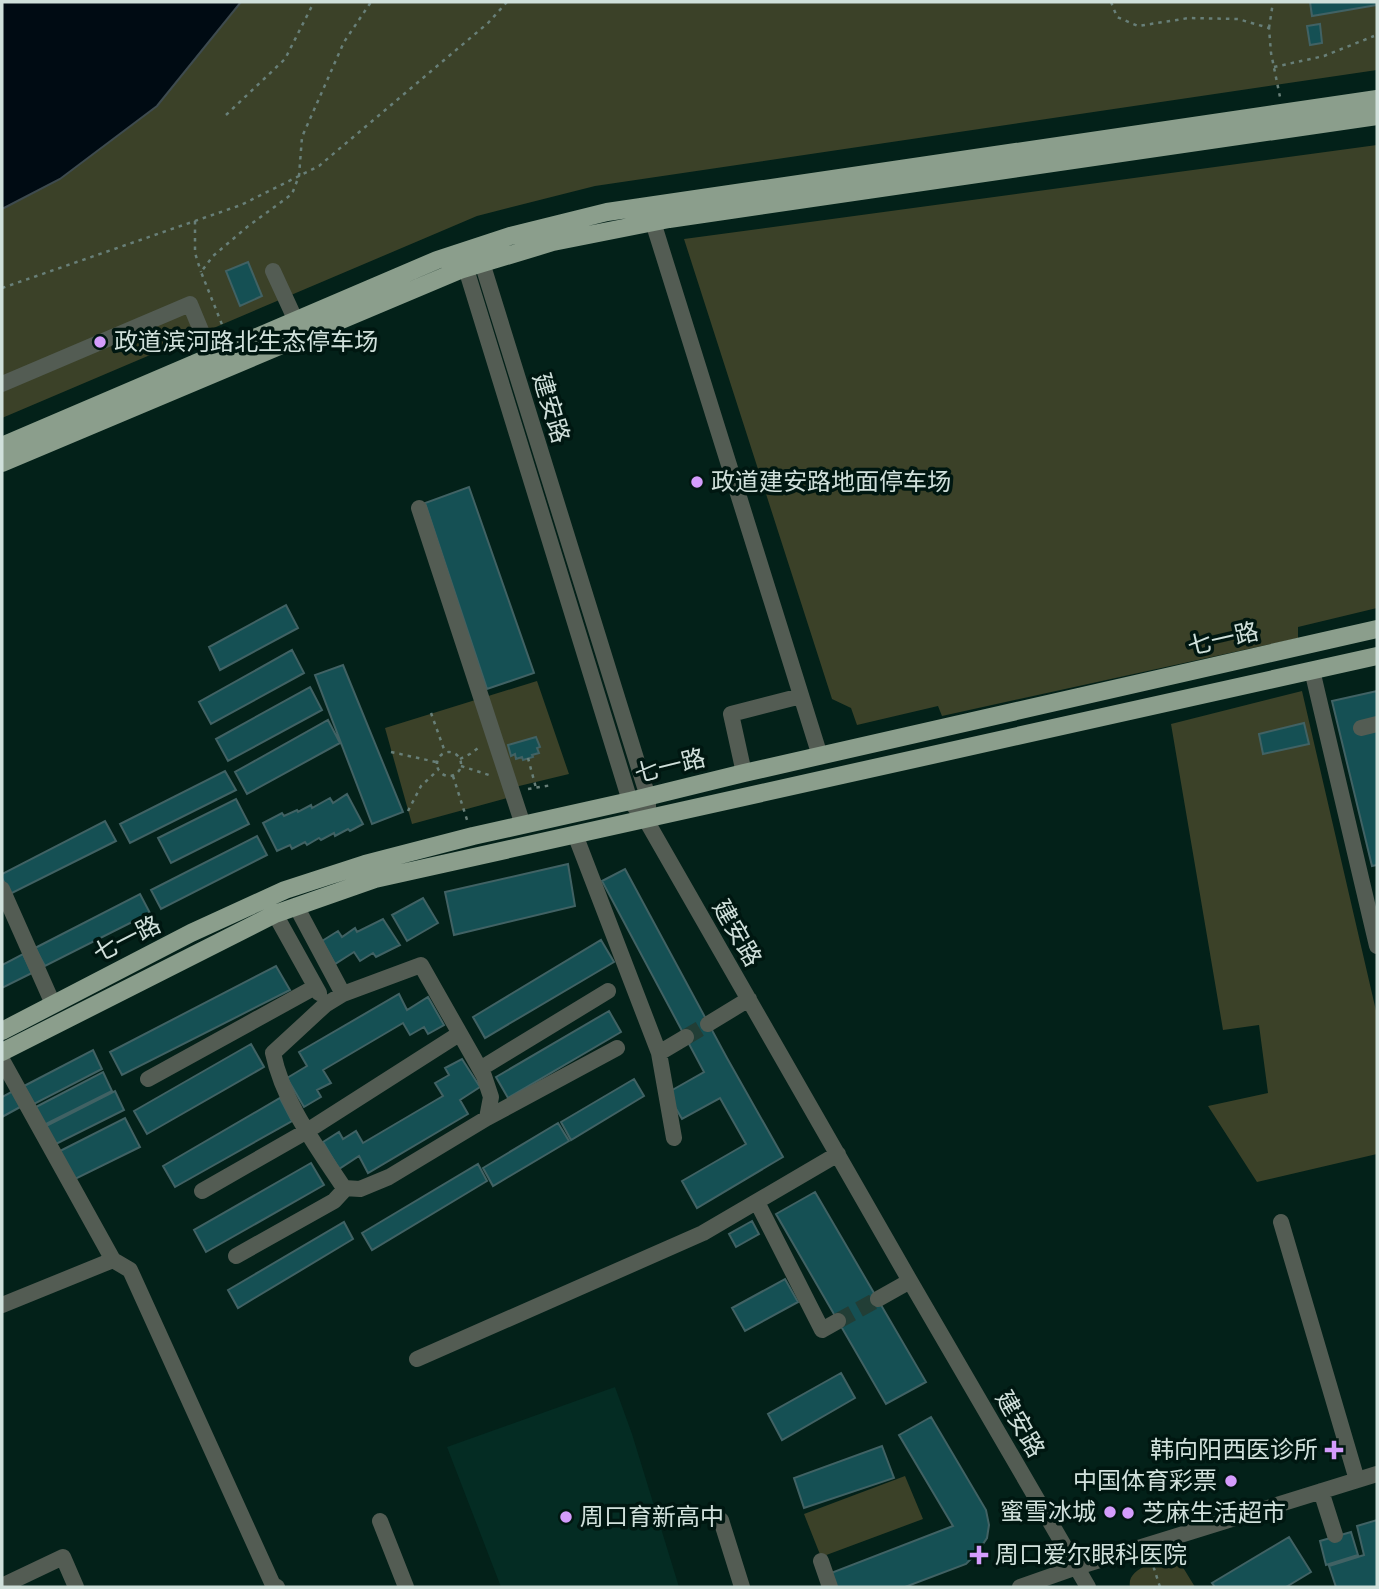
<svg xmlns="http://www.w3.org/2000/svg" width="1379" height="1589" viewBox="0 0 1379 1589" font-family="Karla,'Noto Sans SC',sans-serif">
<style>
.built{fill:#042c23}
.green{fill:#3b4128}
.water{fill:#000b13;stroke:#3e4b4f;stroke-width:2}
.building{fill:#155054;stroke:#416264;stroke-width:2}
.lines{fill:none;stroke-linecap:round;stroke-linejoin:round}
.minor-tunnel{stroke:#223e36;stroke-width:16;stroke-dasharray:16 8;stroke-linecap:butt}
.path{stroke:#687f78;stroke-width:2.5;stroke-dasharray:3.5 5;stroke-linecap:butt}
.minor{stroke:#535c53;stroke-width:16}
.major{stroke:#8b9e8c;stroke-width:18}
.poi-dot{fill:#d49cfc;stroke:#001711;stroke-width:2.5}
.labels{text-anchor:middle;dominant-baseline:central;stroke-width:7;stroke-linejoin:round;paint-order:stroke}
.poi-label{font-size:24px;fill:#d0e0db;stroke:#001711;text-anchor:start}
.street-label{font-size:24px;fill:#d0e0db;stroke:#001711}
</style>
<rect width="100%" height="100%" fill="#032119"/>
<path class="built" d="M 615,1387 L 632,1434 L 679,1587 L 501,1587 L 447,1447 Z"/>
<path class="green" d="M 241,2 L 1377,2 L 1377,70 L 595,186 L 477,216 L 2,418 L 2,209 L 60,179 L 157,106 Z
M 1377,145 L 1377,608 L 1298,627 L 1298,638 L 942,716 L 938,706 L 857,725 L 851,708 L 832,699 L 684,239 Z
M 537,681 L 569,774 L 515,787 L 518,795 L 412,824 L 385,728 Z
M 1302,691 L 1377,1015 L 1377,1154 L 1257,1182 L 1208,1106 L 1268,1093 L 1259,1025 L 1223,1030 L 1171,724 Z
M 905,1476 L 923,1519 L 821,1557 L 804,1514 Z
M 1176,1556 L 1195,1587 L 1130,1587 C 1126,1567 1161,1561 1176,1556 Z"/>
<path class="water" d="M 2,2 L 241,2 L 157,106 L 60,179 L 2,209 Z"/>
<path class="building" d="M 1310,2 L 1376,2 L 1377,5 L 1312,16 Z
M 1320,24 L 1322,43 L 1310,45 L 1307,26 Z
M 248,262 L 262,296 L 240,306 L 226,271 Z
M 469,487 L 534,673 L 487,689 L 425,503 Z
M 286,605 L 298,628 L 220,670 L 209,647 Z
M 292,650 L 304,673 L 211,724 L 199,702 Z
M 343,665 L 403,812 L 372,824 L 315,675 Z
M 310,687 L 322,710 L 228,761 L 216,739 Z
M 1377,691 L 1377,865 L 1372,866 L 1332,701 Z
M 328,720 L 340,743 L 247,794 L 235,772 Z
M 1304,723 L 1309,744 L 1263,754 L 1259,734 Z
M 536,737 L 540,747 L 537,748 L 539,753 L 532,755 L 533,757 L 523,760 L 522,757 L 516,759 L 515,754 L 511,756 L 508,745 Z
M 225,771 L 236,790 L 130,843 L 120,824 Z
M 347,794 L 363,824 L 350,831 L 348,829 L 335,836 L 334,833 L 321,840 L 319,838 L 307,845 L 305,842 L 292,849 L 290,845 L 277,851 L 263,823 L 282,813 L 284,816 L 297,810 L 298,812 L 311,805 L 312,808 L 330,798 L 333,803 Z
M 236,799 L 249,824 L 171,863 L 158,838 Z
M 105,821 L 116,841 L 10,894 L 2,878 L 2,874 Z
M 257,836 L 267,855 L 161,909 L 151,890 Z
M 568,864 L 575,906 L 454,935 L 445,892 Z
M 625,869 L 727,1058 L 783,1157 L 697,1208 L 682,1181 L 746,1144 L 720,1098 L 682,1119 L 667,1093 L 704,1072 L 602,881 Z
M 140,894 L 150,913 L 45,966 L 35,948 Z
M 423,898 L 438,923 L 407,941 L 392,915 Z
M 383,919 L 400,945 L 376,957 L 373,953 L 360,961 L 354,952 L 335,964 L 322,941 L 338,931 L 342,937 L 355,928 L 357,932 Z
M 601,940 L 614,962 L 485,1038 L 473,1017 Z
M 23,954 L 32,973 L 2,988 L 2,965 Z
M 276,966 L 290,990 L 122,1075 L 110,1052 Z
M 399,994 L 407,1010 L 428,997 L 444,1025 L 428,1034 L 424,1027 L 410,1035 L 403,1023 L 323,1070 L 331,1083 L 317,1090 L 321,1097 L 304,1107 L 287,1078 L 307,1066 L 299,1052 Z
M 609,1011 L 621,1032 L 508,1098 L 496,1077 Z
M 251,1044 L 264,1067 L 147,1134 L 134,1111 Z
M 93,1050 L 102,1069 L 34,1104 L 24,1086 Z
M 462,1059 L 480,1087 L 460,1100 L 468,1114 L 368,1173 L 359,1156 L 339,1169 L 323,1142 L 339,1132 L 343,1139 L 356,1131 L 363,1143 L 443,1096 L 435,1083 L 449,1075 L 445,1068 Z
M 103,1072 L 112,1091 L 44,1125 L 34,1108 Z
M 634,1079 L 644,1096 L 571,1140 L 561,1122 Z
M 13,1091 L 22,1106 L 2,1117 L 2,1097 Z
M 115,1091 L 124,1110 L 56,1144 L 46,1126 Z
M 280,1098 L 292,1121 L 175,1187 L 163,1166 Z
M 125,1118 L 140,1147 L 73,1180 L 58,1152 Z
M 558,1123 L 569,1141 L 493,1186 L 483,1168 Z
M 311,1163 L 324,1185 L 206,1252 L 194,1230 Z
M 478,1164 L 487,1181 L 372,1250 L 362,1233 Z
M 815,1192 L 926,1382 L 886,1404 L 776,1214 Z
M 752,1221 L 759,1234 L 736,1247 L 729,1234 Z
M 344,1222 L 353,1239 L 238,1308 L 228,1290 Z
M 785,1279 L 798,1302 L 745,1331 L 732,1308 Z
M 841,1373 L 855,1398 L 782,1440 L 768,1414 Z
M 931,1417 L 986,1510 L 989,1525 L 987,1538 L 976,1554 L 966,1564 L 905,1587 L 836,1587 L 831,1573 L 953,1526 L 899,1435 Z
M 882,1446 L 894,1478 L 804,1508 L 794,1478 Z
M 1377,1520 L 1377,1587 L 1336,1587 L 1329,1566 L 1364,1555 L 1357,1526 Z
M 1351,1532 L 1358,1555 L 1326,1565 L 1320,1541 Z
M 1289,1537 L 1311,1572 L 1286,1587 L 1215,1587 L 1212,1583 Z"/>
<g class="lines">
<path class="minor-tunnel" d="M 686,1037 L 708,1024
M 838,1321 L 878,1299"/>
<path class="path" d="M 1111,2 L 1117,17 L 1138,26 L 1189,18 L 1238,19 L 1269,28 L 1271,53 L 1280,97
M 1269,28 L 1273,2
M 1274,67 L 1324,56 L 1374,36
M 226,115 L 285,59 L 314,2
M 195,221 L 195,253 L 201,272
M 2,288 L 241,205 L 319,166 L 488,23 L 507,2
M 225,332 L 201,272 L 213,256 L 247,227 L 292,194 L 299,176 L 302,137 L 344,42 L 371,2
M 431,713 L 445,752
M437 764a12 12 0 1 1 24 0a12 12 0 1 1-24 0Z
M 391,752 L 436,762
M 528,758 L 536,788
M 460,759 L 470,754 L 481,746
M 461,766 L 492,776
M 453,776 L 468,823
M 528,789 L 552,785
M 408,811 L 421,786 L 438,770
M 1151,1559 L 1160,1587"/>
<path class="minor" d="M 653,222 L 820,756
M 479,253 L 648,797 L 648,807
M 463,259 L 630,801 L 646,820 L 910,1281 L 1088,1587
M 273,271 L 296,321
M 2,384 L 190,304 L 212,357
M 419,508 L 523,825
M 1312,670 L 1377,946
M 1361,728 L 1377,724
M 744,773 L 731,714 L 801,696
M 576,837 L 659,1053 L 686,1037
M 2,889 L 53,1004
M 296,906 L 343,994
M 275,914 L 319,993
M 421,965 L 484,1076 L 491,1097 L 487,1118 L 389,1177 L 360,1189 L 344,1188 C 317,1147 283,1102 273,1053 L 325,1005 L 343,994 Z
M 708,1024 L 749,999
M 659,1053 L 674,1138
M 2,1060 L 113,1260 L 130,1270 L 273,1585 L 277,1587
M 480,1069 L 608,991
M 148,1079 L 315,987
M 487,1118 L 617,1048
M 202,1191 L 307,1131 L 459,1034
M 757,1202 L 822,1330 L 838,1321
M 1281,1222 L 1357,1480
M 236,1256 L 334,1201 L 346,1188
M 878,1299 L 910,1281
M 2,1305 L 113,1260
M 417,1359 L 703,1233 L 838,1154
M 1321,1491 L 1335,1535
M 721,1520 L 742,1587
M 380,1521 L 406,1587
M 821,1561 L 830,1587
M 2,1586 L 63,1557 L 76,1587
M 1020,1587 L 1077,1567 L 1377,1474"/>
<path class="major" d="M 2,446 L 437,260 L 510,236 L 607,212 L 1377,99
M 2,463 L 460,270 L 553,242 L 669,219 L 1377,116
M 2,1031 L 191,933 L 285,890 L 365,864 L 473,836 L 630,801 L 744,773 L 1377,629
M 2,1052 L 275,914 L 375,879 L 1377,656"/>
</g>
<g class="poi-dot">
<circle cx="100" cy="342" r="7"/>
<circle cx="697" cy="482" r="7"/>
<path d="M1330.5 1439.5h7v7h7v7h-7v7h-7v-7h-7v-7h7z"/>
<circle cx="1231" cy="1481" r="7"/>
<circle cx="1110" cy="1512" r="7"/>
<circle cx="1128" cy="1513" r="7"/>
<circle cx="566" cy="1517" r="7"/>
<path d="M975.5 1544.5h7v7h7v7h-7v7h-7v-7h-7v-7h7z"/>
</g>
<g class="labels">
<g class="poi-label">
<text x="114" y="342">政道滨河路北生态停车场</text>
<text x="711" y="482">政道建安路地面停车场</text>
<text x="1318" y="1450" text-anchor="end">韩向阳西医诊所</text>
<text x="1217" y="1481" text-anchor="end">中国体育彩票</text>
<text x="1096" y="1512" text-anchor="end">蜜雪冰城</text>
<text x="1142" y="1513">芝麻生活超市</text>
<text x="580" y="1517">周口育新高中</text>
<text x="995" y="1555">周口爱尔眼科医院</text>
</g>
<g class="street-label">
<text transform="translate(551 408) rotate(73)">建安路</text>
<text transform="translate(1223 639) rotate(-13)">七一路</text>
<text transform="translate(670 766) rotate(-14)">七一路</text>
<text transform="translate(737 933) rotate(60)">建安路</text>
<text transform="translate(127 939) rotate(-27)">七一路</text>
<text transform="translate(1020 1424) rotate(60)">建安路</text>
</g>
</g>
<rect width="1379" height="1589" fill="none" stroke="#d0e0db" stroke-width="7"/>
</svg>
